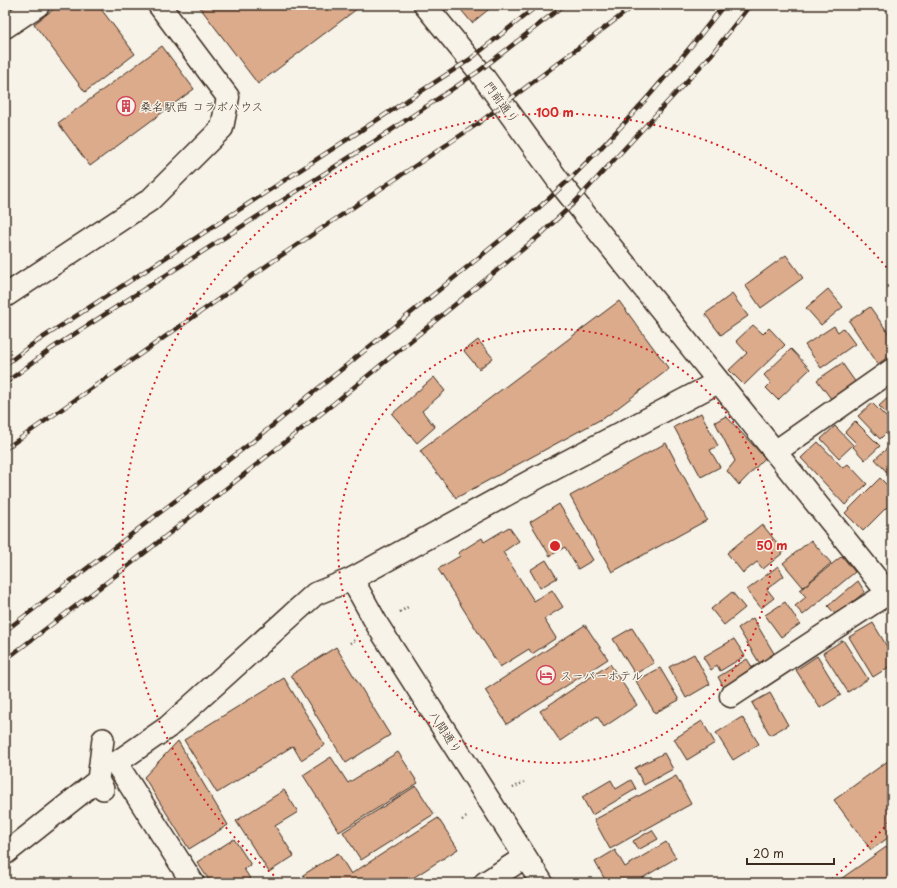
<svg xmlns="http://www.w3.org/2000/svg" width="897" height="888" viewBox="0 0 897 888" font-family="'Playpen Sans','Klee One',sans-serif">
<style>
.building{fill:#dbab8c;stroke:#3b2a1e}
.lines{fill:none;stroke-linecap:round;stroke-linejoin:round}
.pedestrian-casing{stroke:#3b2a1e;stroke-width:24}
.minor-casing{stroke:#3b2a1e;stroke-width:25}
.tertiary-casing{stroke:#3b2a1e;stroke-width:25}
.primary-casing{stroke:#3b2a1e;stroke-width:25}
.path{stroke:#3b2a1e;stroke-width:2.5;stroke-dasharray:1 3;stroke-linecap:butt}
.pedestrian{stroke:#f7f3e8;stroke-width:21}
.minor{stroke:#f7f3e8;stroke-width:22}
.tertiary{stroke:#f7f3e8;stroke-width:22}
.primary{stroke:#f7f3e8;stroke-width:22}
.rail-casing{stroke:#3b2a1e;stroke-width:4.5}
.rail{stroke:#f7f3e8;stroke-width:3;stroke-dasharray:9;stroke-linecap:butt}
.ring{fill:none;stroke:#d62828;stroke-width:2;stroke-dasharray:2 4}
.labels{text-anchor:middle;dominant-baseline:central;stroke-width:3;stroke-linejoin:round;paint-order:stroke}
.street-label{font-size:12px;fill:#3b2a1e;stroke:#f7f3e8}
.poi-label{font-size:12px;fill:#3b2a1e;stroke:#f7f3e8;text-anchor:start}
.centre{fill:#d62828;stroke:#f7f3e8;stroke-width:2}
.ring-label{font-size:12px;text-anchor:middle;font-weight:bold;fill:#d62828;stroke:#f7f3e8;stroke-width:3;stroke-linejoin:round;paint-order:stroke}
</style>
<rect width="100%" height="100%" fill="#f7f3e8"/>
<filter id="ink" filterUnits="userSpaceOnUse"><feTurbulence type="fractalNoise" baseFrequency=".025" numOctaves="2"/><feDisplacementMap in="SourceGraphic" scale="8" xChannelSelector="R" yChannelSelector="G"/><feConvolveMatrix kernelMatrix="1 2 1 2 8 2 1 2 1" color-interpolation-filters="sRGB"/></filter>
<g filter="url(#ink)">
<path class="building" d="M 59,5 L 98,5 L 135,54 L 85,92 L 34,24 Z
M 198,5 L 362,5 L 258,84 Z
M 457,5 L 494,5 L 472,23 Z
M 162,46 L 194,89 L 90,166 L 58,123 Z
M 786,255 L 803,278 L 761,308 L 745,285 Z
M 828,289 L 843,307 L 821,325 L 806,308 Z
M 732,294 L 748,316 L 721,335 L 705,314 Z
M 619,301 L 669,369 L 607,416 L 456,498 L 420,451 Z
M 870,307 L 892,338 L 892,354 L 878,364 L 849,321 Z
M 753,325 L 763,334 L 769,328 L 785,345 L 744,385 L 729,370 L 747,353 L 736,341 Z
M 834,326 L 838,332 L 843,328 L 855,344 L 821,368 L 805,345 Z
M 478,340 L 493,358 L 479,369 L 464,351 Z
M 791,349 L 810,369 L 778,400 L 766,388 L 771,383 L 764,375 Z
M 842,363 L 856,383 L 832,400 L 817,380 Z
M 434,377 L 445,391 L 422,411 L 435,427 L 417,443 L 392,414 Z
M 892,394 L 892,420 L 879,406 Z
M 872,403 L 892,423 L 892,427 L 880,439 L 858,416 Z
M 701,413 L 718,446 L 710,450 L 720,467 L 701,477 L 674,427 Z
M 726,416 L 765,458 L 739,485 L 727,471 L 735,461 L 715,422 Z
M 855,421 L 880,446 L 865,460 L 853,447 L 856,443 L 845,432 Z
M 835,426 L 853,445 L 839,458 L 821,439 Z
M 818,442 L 843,468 L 848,464 L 867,484 L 845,505 L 801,458 Z
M 666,443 L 707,520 L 612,572 L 570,496 Z
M 892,444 L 892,478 L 875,459 Z
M 880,478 L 892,490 L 892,502 L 863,531 L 845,513 Z
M 559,504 L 593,560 L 578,569 L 565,547 L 550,556 L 530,522 Z
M 762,524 L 784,552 L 763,569 L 757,562 L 743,573 L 727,553 Z
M 509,527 L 519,541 L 503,552 L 534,601 L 552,590 L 563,607 L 544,619 L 556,638 L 532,654 L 529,649 L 500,667 L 438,569 L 460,556 L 458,553 L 482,538 L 484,542 Z
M 811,540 L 831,563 L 803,587 L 783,563 Z
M 842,556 L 855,572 L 803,615 L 795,606 L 806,597 L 800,590 Z
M 546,560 L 557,578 L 540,588 L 530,570 Z
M 778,566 L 784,576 L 767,589 L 774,598 L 761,608 L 747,590 Z
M 858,581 L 865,592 L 836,615 L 828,606 Z
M 732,592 L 745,608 L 724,625 L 711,609 Z
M 785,602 L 800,624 L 781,637 L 765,615 Z
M 753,618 L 775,655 L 760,664 L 738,628 Z
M 873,623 L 892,655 L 892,665 L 873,677 L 849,637 Z
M 585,625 L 608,659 L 507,724 L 485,690 Z
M 632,628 L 654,663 L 635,674 L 613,639 Z
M 734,639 L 745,656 L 720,671 L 717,665 L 711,670 L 703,657 Z
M 843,640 L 868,679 L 848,692 L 823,653 Z
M 336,647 L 390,735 L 346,763 L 291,675 Z
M 694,654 L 710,684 L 686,698 L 669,667 Z
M 817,656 L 841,695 L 820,708 L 796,670 Z
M 747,659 L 754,670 L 724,688 L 718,677 Z
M 610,664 L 637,705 L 604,727 L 597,716 L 560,741 L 540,711 Z
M 660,668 L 679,700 L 655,713 L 636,681 Z
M 284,678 L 325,745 L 301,760 L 293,746 L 217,793 L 184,740 Z
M 770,693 L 788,725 L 770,735 L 752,703 Z
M 742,717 L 759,744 L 733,760 L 716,733 Z
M 702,721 L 715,743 L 687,760 L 674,739 Z
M 178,741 L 228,825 L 189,849 L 144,777 Z
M 398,752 L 418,783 L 339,832 L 303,775 L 331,757 L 348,783 Z
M 664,753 L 673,769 L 644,785 L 635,768 Z
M 892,758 L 892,835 L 871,850 L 834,800 Z
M 676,776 L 691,804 L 610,849 L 594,820 Z
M 611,780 L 616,789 L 631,780 L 636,789 L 592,815 L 582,797 Z
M 416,786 L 434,814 L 361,860 L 343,832 Z
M 284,790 L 298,812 L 275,826 L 294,856 L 269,872 L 236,821 Z
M 438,818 L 458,849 L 405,883 L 309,883 L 303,875 L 338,853 L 351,874 Z
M 652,830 L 658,839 L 638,850 L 633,841 Z
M 234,839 L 251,865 L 244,869 L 253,883 L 211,883 L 197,862 Z
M 666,842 L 676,858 L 634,883 L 607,883 L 595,862 L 615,850 L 625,867 Z
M 892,843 L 892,883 L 835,883 Z"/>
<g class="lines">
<g class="pedestrian-casing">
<path id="pedestrian" d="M 103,739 L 98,780 L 103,789
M 5,854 L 98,780"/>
</g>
<g class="minor-casing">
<path id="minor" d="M 425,5 L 479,71 L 563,187 L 892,598
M 5,27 L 38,5
M 5,296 L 150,200 L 222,128 L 228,97 L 159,5
M 775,452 L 892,370
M 731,696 L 888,593
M 193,883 L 116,763 L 168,727 L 315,594 L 352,579 L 542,475 L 718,382"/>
</g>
<g class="tertiary-casing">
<path id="tertiary" d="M 485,883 L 525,857"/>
</g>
<g class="primary-casing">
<path id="primary" d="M 352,579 L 378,626 L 542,883"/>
</g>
<path class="path" d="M 400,612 L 408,607
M 350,643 L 357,639
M 513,788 L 524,782
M 462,820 L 468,816"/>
<use href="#pedestrian" class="pedestrian"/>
<use href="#minor" class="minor"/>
<use href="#tertiary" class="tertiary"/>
<use href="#primary" class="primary"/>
<g class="rail-casing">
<path id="rail" d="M 5,365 L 30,346 L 469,60 L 538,5
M 5,383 L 51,349 L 378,139 L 479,71 L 564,5
M 5,449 L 279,257 L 476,125 L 635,5
M 5,631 L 256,439 L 525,220 C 599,156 664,82 724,5
M 5,660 L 128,566 L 332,405 L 539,236 L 576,201 L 711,55 L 750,5"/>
</g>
<use href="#rail" class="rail"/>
</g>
</g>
<g class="ring">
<circle cx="555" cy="546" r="217"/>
<path d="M892 818A433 433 0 0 1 827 883M283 883A433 433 0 1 1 892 274"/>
</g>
<defs>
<g id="building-ring" transform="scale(1)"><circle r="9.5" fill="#f7f3e8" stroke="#d1495b" stroke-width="1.5"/><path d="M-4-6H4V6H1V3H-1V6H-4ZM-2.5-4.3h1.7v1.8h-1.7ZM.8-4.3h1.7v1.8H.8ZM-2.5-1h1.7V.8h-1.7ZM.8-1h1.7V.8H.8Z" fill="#d1495b"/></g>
<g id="hotel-ring" transform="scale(1)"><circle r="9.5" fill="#f7f3e8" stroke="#d1495b" stroke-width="1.5"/><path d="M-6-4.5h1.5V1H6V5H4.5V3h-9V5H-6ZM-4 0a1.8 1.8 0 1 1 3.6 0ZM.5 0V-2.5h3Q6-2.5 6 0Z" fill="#d1495b"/></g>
</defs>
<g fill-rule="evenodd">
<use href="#building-ring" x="126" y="106"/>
<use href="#hotel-ring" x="546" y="675"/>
</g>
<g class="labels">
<g class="street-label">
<text transform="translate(502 102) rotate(54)">門前通り</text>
<text transform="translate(446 732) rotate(57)">八間通り</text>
</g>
<g class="poi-label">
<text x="140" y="106">桑名駅西 コラボハウス</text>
<text x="560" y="675">スーパーホテル</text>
</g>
</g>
<circle cx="555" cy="546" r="6" class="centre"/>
<g class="ring-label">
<text x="555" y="117">100 m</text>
<text x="772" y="550">50 m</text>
</g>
<rect width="897" height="888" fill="none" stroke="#f7f3e8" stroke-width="20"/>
<rect x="10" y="10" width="877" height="868" fill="none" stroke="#3b2a1e" stroke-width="1.5" filter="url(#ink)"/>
<path d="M747 858v6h87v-6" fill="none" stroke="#3b2a1e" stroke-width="2"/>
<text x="753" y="858" font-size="12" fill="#3b2a1e" stroke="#f7f3e8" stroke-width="3" paint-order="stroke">20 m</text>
</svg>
